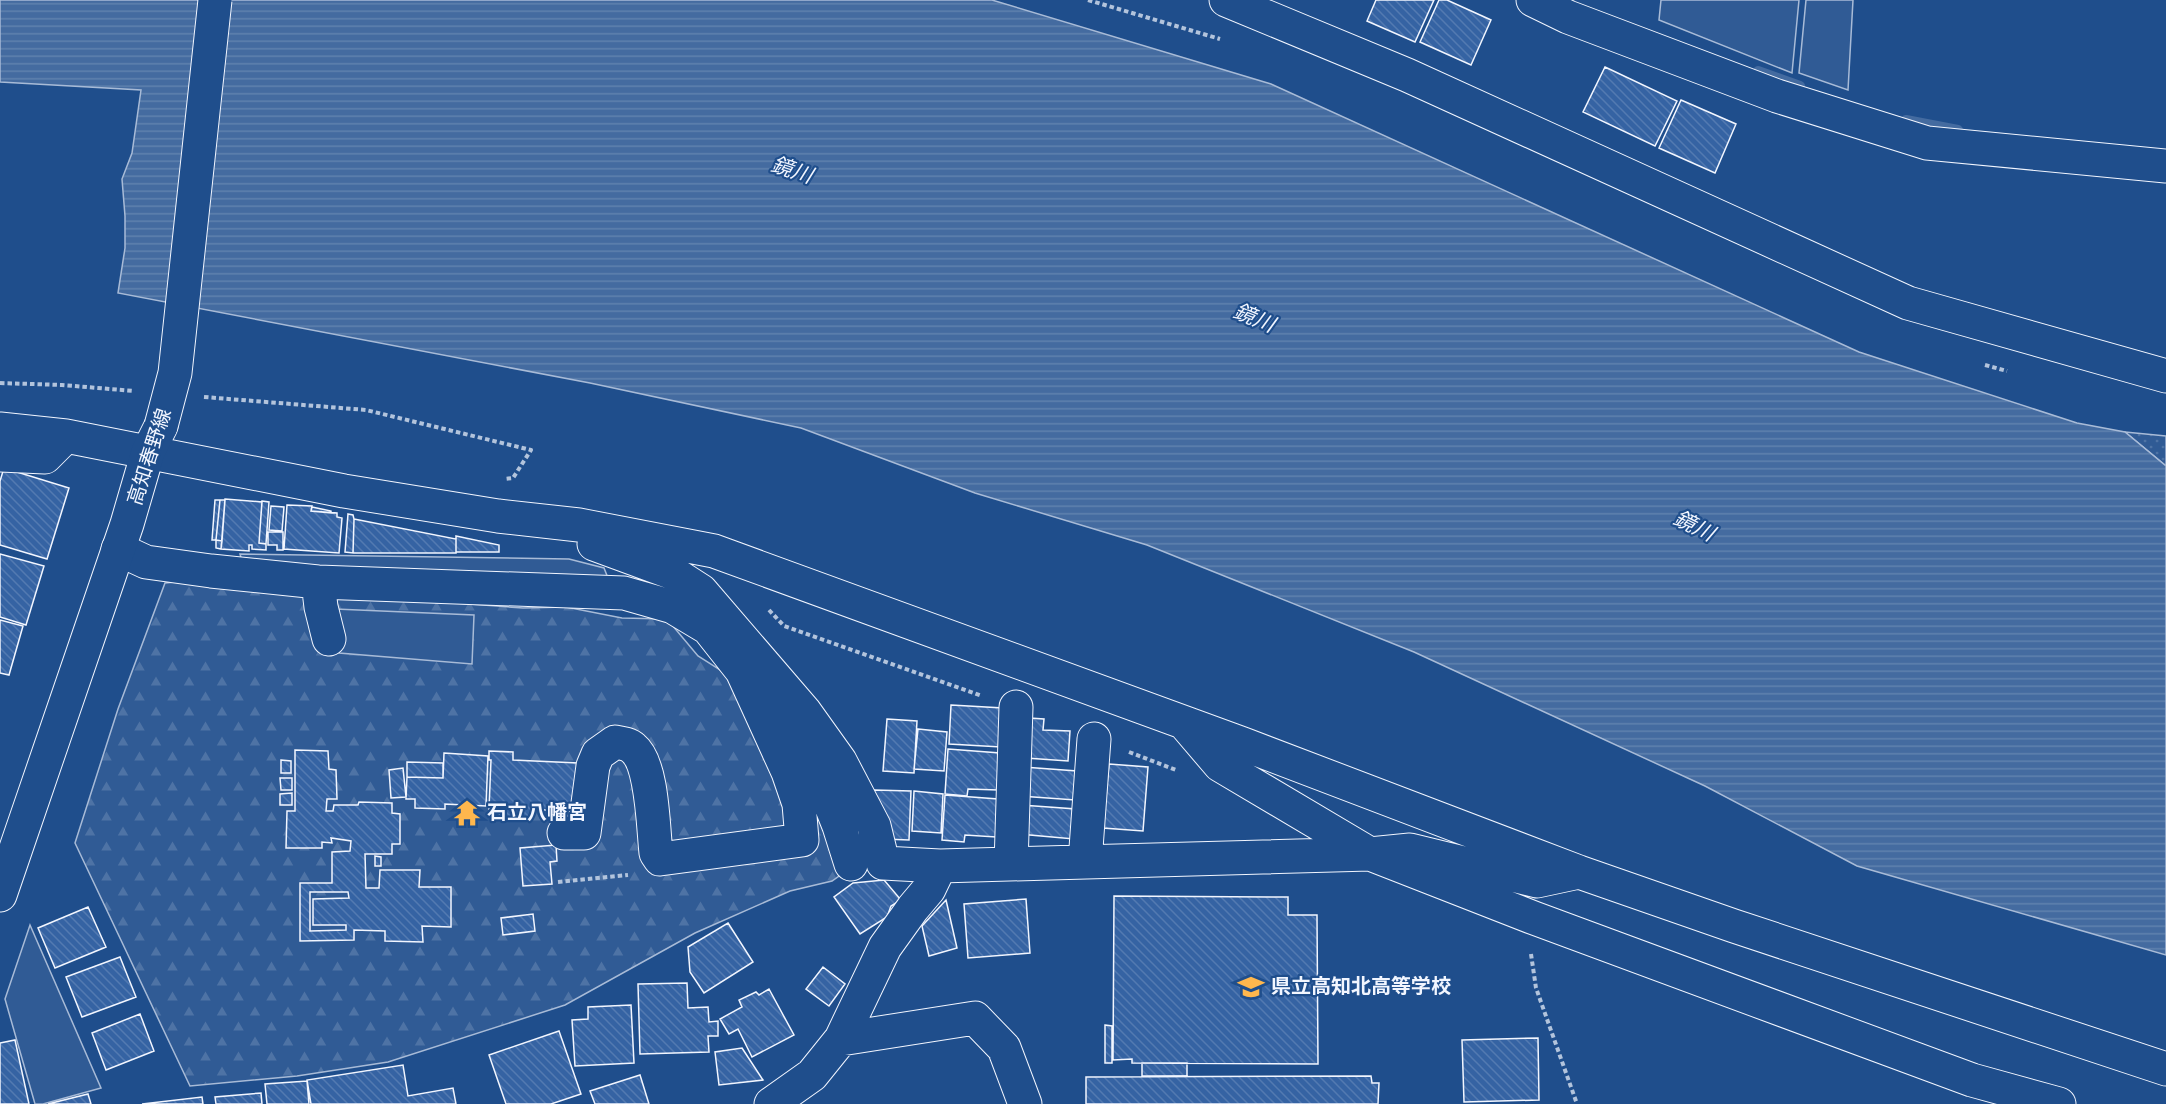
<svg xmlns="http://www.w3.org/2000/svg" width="2166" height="1104" viewBox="0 0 2166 1104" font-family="'Source Sans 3','Noto Sans JP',sans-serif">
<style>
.grass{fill:url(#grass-dots);stroke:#a8bbd7;stroke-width:1.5}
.forest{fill:url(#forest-firs);stroke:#a8bbd7;stroke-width:1.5}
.pitch{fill:#305b95;stroke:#a8bbd7;stroke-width:1.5}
.water{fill:url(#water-rules);stroke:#a8bbd7;stroke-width:1.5}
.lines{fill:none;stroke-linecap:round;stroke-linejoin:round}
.stream{stroke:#446ba0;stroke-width:10}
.building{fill:url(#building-back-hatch);stroke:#f2f6ff;stroke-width:1.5;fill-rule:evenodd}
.minor-casing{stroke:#f2f6ff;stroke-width:35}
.major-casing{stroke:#f2f6ff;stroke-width:35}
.path{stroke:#b3c4dc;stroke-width:4;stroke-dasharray:4.5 3;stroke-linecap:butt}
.minor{stroke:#1f4e8c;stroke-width:33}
.major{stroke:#1f4e8c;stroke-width:33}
.major-bridge-casing{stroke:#f2f6ff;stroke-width:35;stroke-linecap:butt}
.major-bridge{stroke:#1f4e8c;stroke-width:33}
.labels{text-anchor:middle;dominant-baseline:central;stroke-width:4.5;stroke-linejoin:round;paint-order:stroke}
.street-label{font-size:20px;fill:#f2f6ff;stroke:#1f4e8c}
.poi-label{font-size:20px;font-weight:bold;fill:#f2f6ff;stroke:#1f4e8c;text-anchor:start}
.water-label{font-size:21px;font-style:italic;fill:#f2f6ff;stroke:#1f4e8c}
</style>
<defs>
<pattern id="grass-dots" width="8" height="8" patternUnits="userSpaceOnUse" patternTransform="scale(1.5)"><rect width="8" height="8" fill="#305b95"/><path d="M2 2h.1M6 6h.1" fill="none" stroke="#4e73a5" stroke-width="1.8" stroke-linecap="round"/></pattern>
<pattern id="forest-firs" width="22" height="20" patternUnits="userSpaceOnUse" patternTransform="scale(1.5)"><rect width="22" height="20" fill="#305b95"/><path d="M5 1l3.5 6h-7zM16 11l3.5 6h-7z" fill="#4e73a5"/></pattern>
<pattern id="water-rules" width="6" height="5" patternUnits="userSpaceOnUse" patternTransform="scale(1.5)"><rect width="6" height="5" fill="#446ba0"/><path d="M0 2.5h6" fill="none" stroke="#5f81ae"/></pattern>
<pattern id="building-back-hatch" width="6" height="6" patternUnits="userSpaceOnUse" patternTransform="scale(1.5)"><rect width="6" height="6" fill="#3563a3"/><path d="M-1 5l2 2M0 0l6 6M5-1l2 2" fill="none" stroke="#537ab1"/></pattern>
</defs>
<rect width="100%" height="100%" fill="#1f4e8c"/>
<path class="grass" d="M 2125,432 L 2166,436 L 2166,466 Z"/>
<path class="forest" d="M 175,582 L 523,608 L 566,607 L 622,618 L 667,619 L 698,656 L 733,678 L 851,805 L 862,844 L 849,869 L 832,881 L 790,891 L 695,933 L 565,1005 L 388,1062 L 297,1076 L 190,1086 L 75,843 L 118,709 L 165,583 Z"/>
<path class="pitch" d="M 1661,0 L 1799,0 L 1792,73 L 1659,20 Z
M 1806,0 L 1853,0 L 1848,90 L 1799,73 Z
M 240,554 L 569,559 L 604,568 L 617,601 L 249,587 Z
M 335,609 L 474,615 L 472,664 L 339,653 Z
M 30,925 L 101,1088 L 43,1104 L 35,1104 L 5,999 Z"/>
<path class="water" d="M 0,0 L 992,0 L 1271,84 L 1859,352 L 2077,423 L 2125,432 L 2166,466 L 2166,955 L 1857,866 L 1705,786 L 1414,652 L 1147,545 L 975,493 L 801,428 L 590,383 L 118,293 L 125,248 L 125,216 L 122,179 L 132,153 L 141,90 L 0,82 Z"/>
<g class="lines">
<path class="stream" d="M 1758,71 L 1800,86
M 1906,120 L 1958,130"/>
</g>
<path class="building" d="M 1376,0 L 1434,0 L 1415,42 L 1367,21 Z
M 1439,0 L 1447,0 L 1491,20 L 1471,65 L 1420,42 Z
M 1605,67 L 1677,101 L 1655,146 L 1583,112 Z
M 1681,100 L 1736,124 L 1715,173 L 1659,148 Z
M 4,468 L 69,488 L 47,559 L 0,545 L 0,481 Z
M 225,499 L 262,502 L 259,543 L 266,544 L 266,550 L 252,549 L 252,545 L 249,545 L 249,551 L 221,549 Z
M 215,500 L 220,500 L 216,540 L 212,540 Z
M 220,500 L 225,500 L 222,541 L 216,540 Z
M 262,501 L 269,502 L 266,544 L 259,543 Z
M 287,505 L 312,506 L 311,511 L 337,513 L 337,517 L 342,518 L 339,553 L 284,549 Z
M 271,506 L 284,507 L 282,531 L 269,530 Z
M 312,507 L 331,511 L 331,513 L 311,511 Z
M 348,514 L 353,515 L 354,519 L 353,553 L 345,552 Z
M 354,519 L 456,539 L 456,553 L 353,553 Z
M 268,532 L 283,532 L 283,550 L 277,550 L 277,545 L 268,545 Z
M 456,536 L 499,545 L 499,552 L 456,552 Z
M 216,540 L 222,541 L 221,549 L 216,548 Z
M 0,554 L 44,566 L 26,625 L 0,617 Z
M 0,620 L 23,626 L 9,675 L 0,673 Z
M 951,705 L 1003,708 L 1001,747 L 949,744 Z
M 1029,718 L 1044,719 L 1043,730 L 1070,731 L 1068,761 L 1026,758 Z
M 887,719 L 917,721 L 914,773 L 883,771 Z
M 918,729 L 947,732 L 944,771 L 914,769 Z
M 948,749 L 1000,753 L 998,790 L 968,789 L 967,796 L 945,794 Z
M 295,750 L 328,751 L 329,769 L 336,770 L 337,799 L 327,799 L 326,811 L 333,811 L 334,805 L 358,805 L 359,802 L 392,803 L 392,813 L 400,814 L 400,844 L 392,844 L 392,854 L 365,854 L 366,888 L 379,888 L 380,870 L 420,870 L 419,887 L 451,887 L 451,927 L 422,926 L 423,942 L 385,941 L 385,931 L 354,930 L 354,940 L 300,941 L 300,883 L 332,883 L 332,852 L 350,851 L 351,841 L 331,838 L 332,843 L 322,842 L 322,848 L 286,848 L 287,811 L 295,811 ZM 310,892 L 348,892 L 349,898 L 313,899 L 313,925 L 346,925 L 346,930 L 310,931 Z
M 489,751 L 513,752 L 513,760 L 578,763 L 572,812 L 532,809 L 532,819 L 499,818 L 500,810 L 489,809 L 491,760 L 489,760 Z
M 444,753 L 488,756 L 486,806 L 445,804 L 445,809 L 415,808 L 415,799 L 406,799 L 407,777 L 443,778 Z
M 281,760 L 291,761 L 291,773 L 281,773 Z
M 407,762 L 443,763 L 443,778 L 407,777 Z
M 1109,764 L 1148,767 L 1143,831 L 1103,828 Z
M 1023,767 L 1077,771 L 1075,800 L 1020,796 Z
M 403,768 L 406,797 L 391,798 L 389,770 Z
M 280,778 L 292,778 L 292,790 L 281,790 Z
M 874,790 L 911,791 L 909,840 L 884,839 L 873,806 Z
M 914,791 L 943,794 L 941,833 L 912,831 Z
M 292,793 L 292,805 L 280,805 L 280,794 Z
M 945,795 L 998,799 L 996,837 L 965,835 L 964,842 L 942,840 Z
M 1021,805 L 1076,809 L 1074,839 L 1019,834 Z
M 556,845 L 557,861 L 550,862 L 552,884 L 523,886 L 520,848 Z
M 375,856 L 381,857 L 381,866 L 375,866 Z
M 884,880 L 901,900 L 891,906 L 887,917 L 860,934 L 834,897 L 853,883 Z
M 1114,896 L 1288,897 L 1288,915 L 1317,915 L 1318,1064 L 1132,1063 L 1132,1059 L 1113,1060 Z
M 1026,899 L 1030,953 L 968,958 L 964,904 Z
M 946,900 L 957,948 L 929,956 L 922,926 Z
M 88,907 L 106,947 L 55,968 L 38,928 Z
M 533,914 L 535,931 L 503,935 L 501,918 Z
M 728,923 L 753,962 L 704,993 L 690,972 L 688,947 Z
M 120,957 L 136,997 L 82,1017 L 66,977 Z
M 823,967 L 845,984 L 829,1006 L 806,989 Z
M 687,983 L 688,1008 L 708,1007 L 709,1022 L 718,1021 L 718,1036 L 708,1036 L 709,1052 L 640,1054 L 638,984 Z
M 769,989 L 794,1035 L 752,1057 L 738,1029 L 729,1034 L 720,1019 L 742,1007 L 739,1000 L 756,992 L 759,995 Z
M 631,1005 L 634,1063 L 575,1066 L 572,1020 L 588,1019 L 588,1007 Z
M 140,1014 L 154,1051 L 106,1070 L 92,1033 Z
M 1105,1025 L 1112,1026 L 1112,1063 L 1105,1063 Z
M 559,1031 L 581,1094 L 551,1104 L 506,1104 L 489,1055 Z
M 1538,1038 L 1539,1100 L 1464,1102 L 1462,1040 Z
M 15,1040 L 29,1104 L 0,1104 L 0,1043 Z
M 742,1048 L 763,1080 L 719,1085 L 715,1052 Z
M 1142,1063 L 1187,1063 L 1187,1076 L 1142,1076 Z
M 403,1065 L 408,1096 L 453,1088 L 456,1104 L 311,1104 L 307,1080 Z
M 640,1075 L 649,1104 L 595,1104 L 590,1091 Z
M 1371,1076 L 1372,1083 L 1379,1083 L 1378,1104 L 1086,1104 L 1086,1077 Z
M 307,1081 L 309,1104 L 267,1104 L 265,1084 Z
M 261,1093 L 262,1104 L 216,1104 L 215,1097 Z
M 88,1094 L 91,1104 L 48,1104 Z
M 202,1097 L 203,1104 L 142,1104 Z"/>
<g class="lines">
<g class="minor-casing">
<path id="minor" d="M 1226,0 L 1407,75 L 1908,303 L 2166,376
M 1533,0 L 1568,17 L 1777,96 L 1927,143 L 2166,166
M 0,429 L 66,436 L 344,491 L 498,516 L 579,525 L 714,551 L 1243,744 L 1579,872 L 1734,926 L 2166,1069
M 0,455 L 45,457 L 66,436
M 594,544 L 673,573 L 701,591 L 805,712 L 840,761 L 874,826 L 883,863 L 940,866 L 1370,854 L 1534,918 L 1972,1080 L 2059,1104
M 118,549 L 146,562 L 211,571 L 318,582 L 624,593 L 673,607 L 708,628 L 742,671 L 788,772 L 799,804 L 802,840 L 660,859 L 656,853 C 653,828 653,764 633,748 C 629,744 621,743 615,742 L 598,754 L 593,766 L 584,833 L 564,833
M 318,582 L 321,607 L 329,639
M 774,713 L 814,763 L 839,826 L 851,864
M 1185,724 L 1220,765 L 1370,854 L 1410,850 L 1537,881 L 1579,872
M 1085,862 L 1094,739
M 1011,864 L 1016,707
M 841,1039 L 975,1018 L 1004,1048 L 1025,1104
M 771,1104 L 812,1075 L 841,1039 L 885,947 L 913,908 L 929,889 L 940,866"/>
</g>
<g class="major-casing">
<path id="major" d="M 0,895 L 127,524 L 148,452 L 161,426"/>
</g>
<path class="path" d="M 1088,0 L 1220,39
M 1985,365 L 2007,371
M 0,383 L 62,385 L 134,391
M 204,397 L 366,410 L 531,450 L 513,478 L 504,479
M 769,610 L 784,626 L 982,696
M 1129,752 L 1176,770
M 558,882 L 628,875
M 1531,954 L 1536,988 L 1577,1104"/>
<use href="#minor" class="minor"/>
<use href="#major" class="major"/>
<g class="major-bridge-casing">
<path id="major-bridge" d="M 161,426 L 175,373 L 215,0"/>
</g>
<use href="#major-bridge" class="major-bridge"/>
</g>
<defs>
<g id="temple-bare" transform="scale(2.07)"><path d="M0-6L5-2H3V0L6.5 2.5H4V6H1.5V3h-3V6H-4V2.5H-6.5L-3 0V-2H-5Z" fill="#ffb74d" stroke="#1f4e8c" stroke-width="2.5" paint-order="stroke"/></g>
<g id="school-bare" transform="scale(2.07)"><path d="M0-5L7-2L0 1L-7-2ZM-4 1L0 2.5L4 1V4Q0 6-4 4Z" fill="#ffb74d" stroke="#1f4e8c" stroke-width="2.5" paint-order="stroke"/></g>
</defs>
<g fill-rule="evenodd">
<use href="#temple-bare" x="467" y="813"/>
<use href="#school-bare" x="1251" y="987"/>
</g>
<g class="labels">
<g class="street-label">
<text transform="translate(150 457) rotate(-72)">高知春野線</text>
</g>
<g class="poi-label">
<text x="487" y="813">石立八幡宮</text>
<text x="1271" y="987">県立高知北高等学校</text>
</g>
<g class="water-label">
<text transform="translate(792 170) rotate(18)">鏡川</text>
<text transform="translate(1254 318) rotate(22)">鏡川</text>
<text transform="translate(1694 526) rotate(26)">鏡川</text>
</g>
</g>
</svg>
